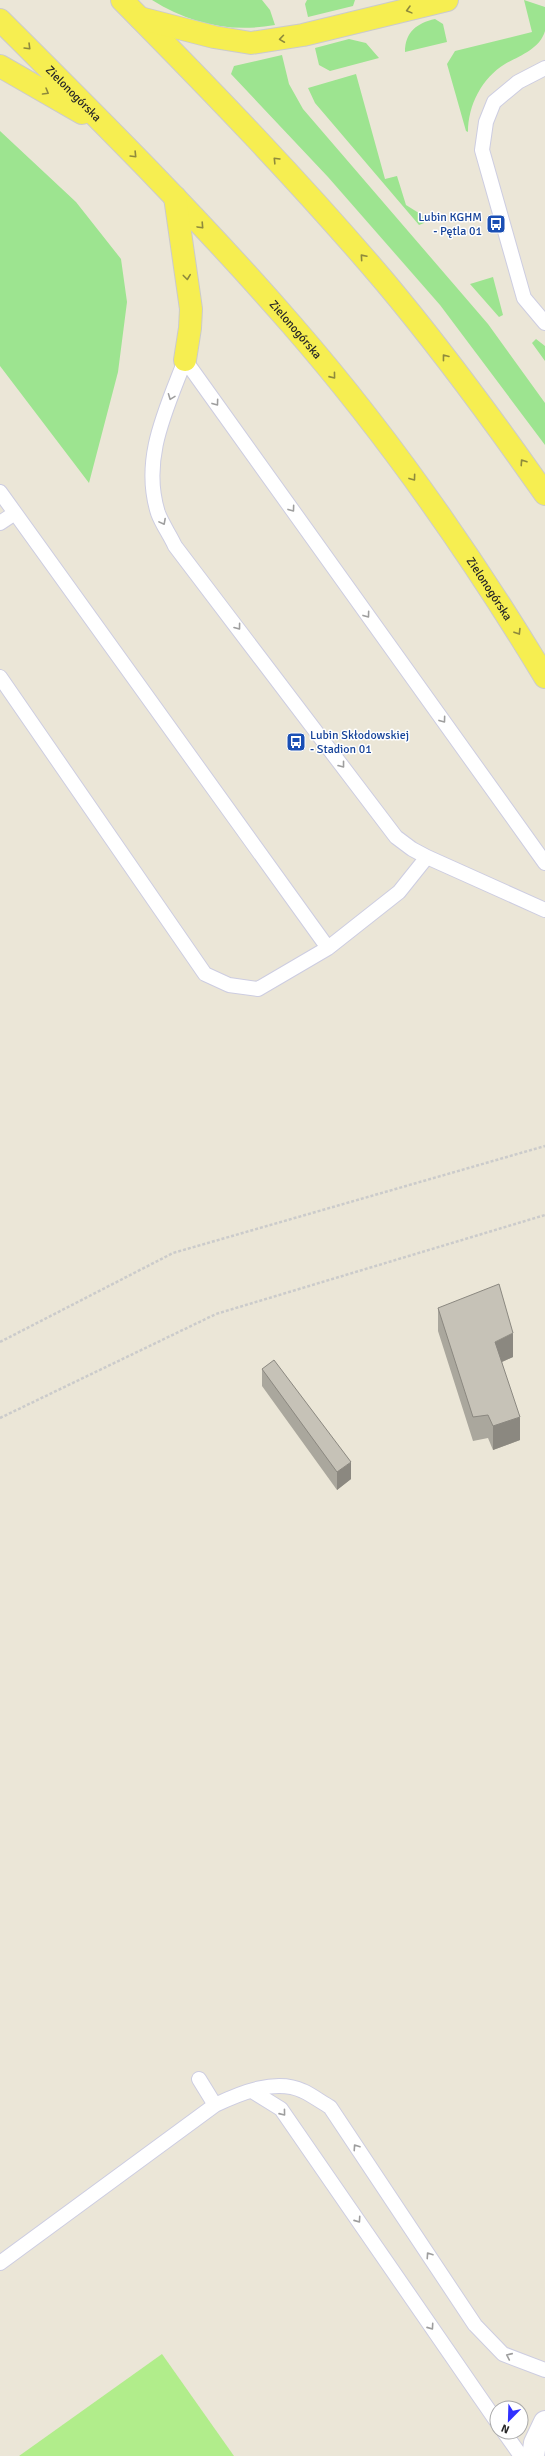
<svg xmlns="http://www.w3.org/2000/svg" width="545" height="2456" viewBox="0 0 545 2456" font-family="Signika,sans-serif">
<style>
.green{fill:#9de490}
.pitch{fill:#b1ed8b}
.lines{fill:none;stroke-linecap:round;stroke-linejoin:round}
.lane-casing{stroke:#cdcde1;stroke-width:16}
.street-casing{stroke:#cdcde1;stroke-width:24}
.primary-casing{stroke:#cbcbcb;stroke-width:24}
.path{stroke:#cbcbcb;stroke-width:2.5;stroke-dasharray:3 2;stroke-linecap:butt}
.lane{stroke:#fff;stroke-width:14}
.street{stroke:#fff;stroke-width:22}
.primary{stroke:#f6ee51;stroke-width:22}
.wall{fill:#aaa79d}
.shaded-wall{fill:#8b8880}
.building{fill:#c6c2b7;stroke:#8b8880}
.oneway{stroke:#8e8a3c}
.oneway2{stroke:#9e9e9e}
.labels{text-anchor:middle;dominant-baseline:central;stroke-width:3;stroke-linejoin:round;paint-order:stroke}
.street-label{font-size:12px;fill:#272727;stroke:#fff}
.transit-label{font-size:12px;fill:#164399;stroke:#fff;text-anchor:end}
</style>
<rect width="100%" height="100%" fill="#ebe6d7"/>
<path class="green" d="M 152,0 L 262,0 L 270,10 L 275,25 C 231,33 190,24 152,0 Z
M 307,0 L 355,0 L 353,6 L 308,17 L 305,4 Z
M 524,0 L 545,7 C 545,14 545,25 545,31 C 540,49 519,56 505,64 C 482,78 468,105 468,132 L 466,131 L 447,64 L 455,51 L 532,32 Z
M 435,19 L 443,24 L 447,42 L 405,52 C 405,32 417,23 435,19 Z
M 349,39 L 366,43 L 379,58 L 330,71 L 319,65 L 315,48 Z
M 282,55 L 289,84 L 303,109 L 488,324 L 545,403 L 545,445 L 440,305 L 328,177 L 231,74 L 234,66 Z
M 356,74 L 385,179 L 397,176 L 406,205 L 422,215 L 424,223 L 419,225 L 315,103 L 308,88 Z
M 0,131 L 76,202 L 121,259 L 127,302 L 118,372 L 89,483 L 0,366 Z
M 493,277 L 503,315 L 499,317 L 470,284 Z
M 536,339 L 545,346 L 545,361 L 532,343 Z"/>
<path class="pitch" d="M 162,2354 L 234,2456 L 19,2456 Z"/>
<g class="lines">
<g class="lane-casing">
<path id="lane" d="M 545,68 L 518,82 L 494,102 L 486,122 L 482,150 L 524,298 L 545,323
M 185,360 C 166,410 141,459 158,513 C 162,524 170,535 175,546 L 396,837 L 412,849 L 427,857 L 545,910
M 185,360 L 545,863
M 0,492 L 328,948
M 0,523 L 15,513
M 0,677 L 205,974 L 229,985 L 258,989 L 328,948 L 399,892 L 427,857
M 199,2079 L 215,2105
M 252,2091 L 281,2109 L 497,2422
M 0,2263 L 215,2105 C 240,2093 276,2078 303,2091 C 312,2095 321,2102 330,2107 L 475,2325 L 503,2354 L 545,2370
M 504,2432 L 521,2456"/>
</g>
<g class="street-casing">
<path id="street" d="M 533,2456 L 535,2443 L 545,2422"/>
</g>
<g class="primary-casing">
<g id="primary">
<path d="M 122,0 C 212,91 302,184 385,282 C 442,350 494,421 545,494"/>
<path d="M 140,18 L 214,37 L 251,43 L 303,35 L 447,0"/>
<path id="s1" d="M 0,20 C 99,119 199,218 291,324 C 386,433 470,553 545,677"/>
<path d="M 0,66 L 82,113"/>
<path d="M 175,197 L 191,309 L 190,328 L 185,360"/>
</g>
</g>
<path class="path" d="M 0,1342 L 173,1253 L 545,1146
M 0,1418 L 216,1314 L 545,1215"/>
<use href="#lane" class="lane"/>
<use href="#street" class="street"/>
<use href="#primary" class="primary"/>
</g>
<path class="wall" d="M 438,1308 L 513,1357 L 502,1362 L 520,1440 L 493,1450 L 488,1438 L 473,1441 L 438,1331 Z
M 262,1369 L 351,1479 L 337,1490 L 262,1386 Z"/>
<path class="shaded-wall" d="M 513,1333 L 513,1357 L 495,1365 L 495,1342 Z
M 520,1417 L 520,1440 L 493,1450 L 493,1426 Z
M 351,1462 L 351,1479 L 337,1490 L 337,1472 Z"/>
<path class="building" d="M 499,1284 L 513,1333 L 495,1342 L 520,1417 L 493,1426 L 488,1415 L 473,1417 L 438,1308 Z
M 274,1360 L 351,1462 L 337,1472 L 262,1369 Z"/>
<defs><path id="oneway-chevron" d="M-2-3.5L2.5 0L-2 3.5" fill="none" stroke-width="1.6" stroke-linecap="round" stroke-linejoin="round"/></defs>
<g class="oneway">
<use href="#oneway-chevron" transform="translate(409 10) rotate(165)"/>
<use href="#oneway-chevron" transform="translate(282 39) rotate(172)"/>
<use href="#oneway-chevron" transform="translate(28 47) rotate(45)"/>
<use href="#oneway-chevron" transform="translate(46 92) rotate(30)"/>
<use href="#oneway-chevron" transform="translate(134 155) rotate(46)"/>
<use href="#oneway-chevron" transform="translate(276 160) rotate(-134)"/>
<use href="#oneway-chevron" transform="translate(201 226) rotate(47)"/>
<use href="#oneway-chevron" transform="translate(363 257) rotate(-131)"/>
<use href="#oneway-chevron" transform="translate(187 277) rotate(83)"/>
<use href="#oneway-chevron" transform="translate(445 357) rotate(-128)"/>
<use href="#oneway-chevron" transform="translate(333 376) rotate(51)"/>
<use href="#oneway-chevron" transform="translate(523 462) rotate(-124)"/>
<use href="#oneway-chevron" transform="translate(413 478) rotate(54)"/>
<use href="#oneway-chevron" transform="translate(518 632) rotate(58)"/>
</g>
<g class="oneway2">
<use href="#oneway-chevron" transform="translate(171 397) rotate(111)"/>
<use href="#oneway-chevron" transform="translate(216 403) rotate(54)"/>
<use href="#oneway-chevron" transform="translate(292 509) rotate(54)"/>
<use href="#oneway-chevron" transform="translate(163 522) rotate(62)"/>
<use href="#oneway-chevron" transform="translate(367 615) rotate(54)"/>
<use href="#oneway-chevron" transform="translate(238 627) rotate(53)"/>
<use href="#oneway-chevron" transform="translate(443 720) rotate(54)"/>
<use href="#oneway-chevron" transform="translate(342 765) rotate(52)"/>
<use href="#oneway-chevron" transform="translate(283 2113) rotate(51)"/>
<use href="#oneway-chevron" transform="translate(356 2147) rotate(-124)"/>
<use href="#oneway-chevron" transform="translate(358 2220) rotate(55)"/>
<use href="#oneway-chevron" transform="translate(429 2255) rotate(-124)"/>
<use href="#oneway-chevron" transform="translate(431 2327) rotate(55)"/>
<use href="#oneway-chevron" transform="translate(509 2356) rotate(-156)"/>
</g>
<defs>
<g id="bus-square" transform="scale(1)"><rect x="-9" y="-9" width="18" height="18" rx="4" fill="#1a4fb4" stroke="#fff"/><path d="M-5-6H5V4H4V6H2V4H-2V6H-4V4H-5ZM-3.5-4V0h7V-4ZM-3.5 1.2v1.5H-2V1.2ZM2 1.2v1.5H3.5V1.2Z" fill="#fff"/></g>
</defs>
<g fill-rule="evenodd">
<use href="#bus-square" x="496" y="224"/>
<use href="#bus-square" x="296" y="742"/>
</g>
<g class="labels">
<g class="street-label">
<text stroke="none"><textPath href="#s1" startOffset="104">Zielonogórska</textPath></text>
<text stroke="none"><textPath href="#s1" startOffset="428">Zielonogórska</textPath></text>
<text stroke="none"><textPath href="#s1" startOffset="752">Zielonogórska</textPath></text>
</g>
<g class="transit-label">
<text x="482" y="217">Lubin KGHM<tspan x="482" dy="14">- Pętla 01</tspan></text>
<text x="310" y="735" text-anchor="start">Lubin Skłodowskiej<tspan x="310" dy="14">- Stadion 01</tspan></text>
</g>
</g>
<g transform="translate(509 2420) rotate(203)"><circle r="19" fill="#ffffff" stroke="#a9a9a9"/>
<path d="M0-3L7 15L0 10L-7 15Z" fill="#3030ff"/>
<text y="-6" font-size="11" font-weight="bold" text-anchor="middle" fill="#272727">N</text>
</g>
</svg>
